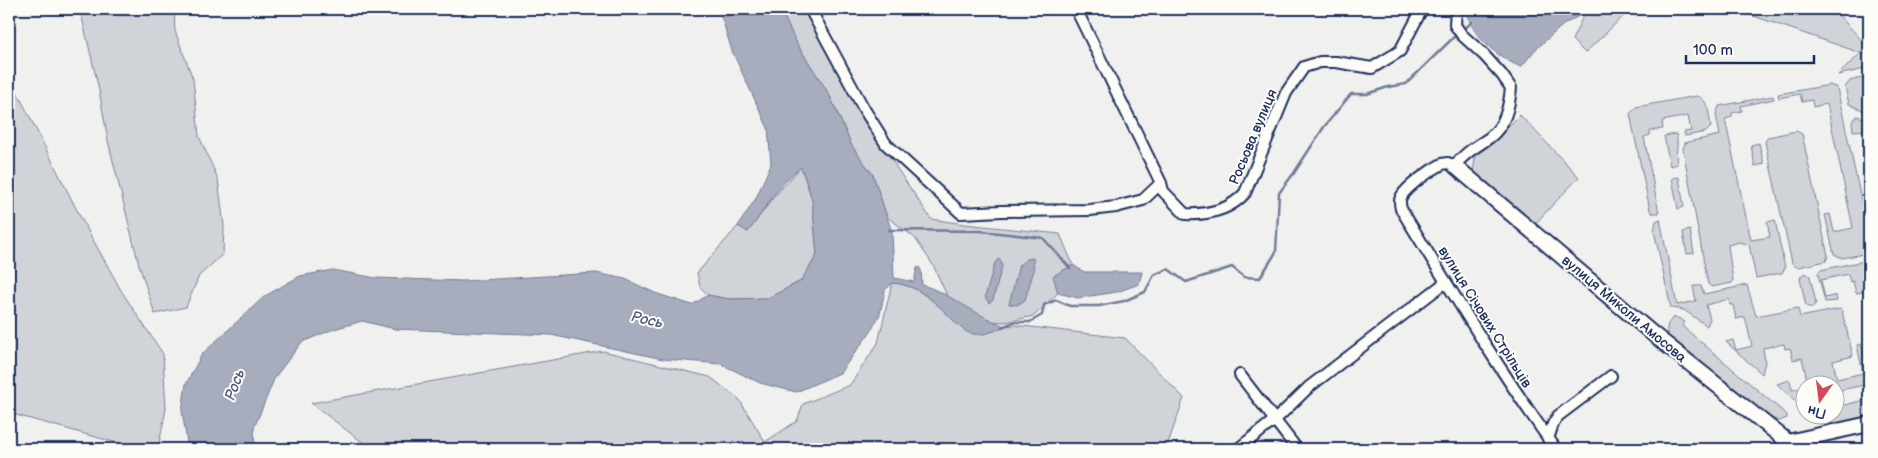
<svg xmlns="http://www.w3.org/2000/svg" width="1878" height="458" viewBox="0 0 1878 458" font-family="'Balsamiq Sans',sans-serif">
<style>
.green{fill:#d0d3d8;stroke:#76819b}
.water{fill:#a7adbd;stroke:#6f7b97}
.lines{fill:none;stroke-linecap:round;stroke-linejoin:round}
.stream{stroke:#6f7b97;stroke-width:2.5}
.street-casing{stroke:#1b2f5e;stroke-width:14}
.secondary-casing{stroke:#1b2f5e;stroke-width:18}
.street{stroke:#fdfcf7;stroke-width:10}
.secondary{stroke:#fdfcf7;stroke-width:14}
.labels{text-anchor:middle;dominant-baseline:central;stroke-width:4;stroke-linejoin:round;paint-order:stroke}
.street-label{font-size:14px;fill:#1b2f5e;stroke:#fdfcf7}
.water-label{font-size:15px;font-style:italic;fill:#4c5b7f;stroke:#fdfcf7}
</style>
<rect width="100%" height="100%" fill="#f0f0ee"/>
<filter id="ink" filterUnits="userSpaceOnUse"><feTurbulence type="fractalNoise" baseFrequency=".02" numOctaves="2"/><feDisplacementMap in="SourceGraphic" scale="10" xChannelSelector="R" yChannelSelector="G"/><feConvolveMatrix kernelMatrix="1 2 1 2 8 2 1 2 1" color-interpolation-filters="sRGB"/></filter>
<g filter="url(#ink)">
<path class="green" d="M 80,9 L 174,9 L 175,31 L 193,79 L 199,136 L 218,179 L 224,226 L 223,254 L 199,276 L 186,307 L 155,314 L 139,265 L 108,141 L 99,90 Z
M 780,9 L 803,9 L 898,170 L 931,219 L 964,224 L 1060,234 L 1073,265 L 1054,276 L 1058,293 L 1034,316 L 1005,322 L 990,321 L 948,298 L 933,265 L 915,238 L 887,217 L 873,175 L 852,146 L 829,94 L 797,44 Z
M 1591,9 L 1631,9 L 1585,53 L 1572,40 L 1584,14 Z
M 1733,9 L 1833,9 L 1868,47 L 1862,53 L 1869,55 L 1869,68 L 1838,75 L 1861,53 Z
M 9,76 L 82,220 L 122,292 L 163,354 L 166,409 L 158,449 L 139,449 L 9,413 Z
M 1869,76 L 1869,81 L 1865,89 L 1869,91 L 1867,94 L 1869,95 L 1869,113 L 1849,104 L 1845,87 L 1850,81 Z
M 1830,85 L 1837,88 L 1869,236 L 1869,253 L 1842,258 L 1834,254 L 1825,215 L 1830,214 L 1834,232 L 1853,228 L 1827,104 L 1813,107 L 1812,100 L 1802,102 L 1800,94 L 1779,98 L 1778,94 Z
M 1696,96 C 1709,98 1709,116 1711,127 L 1706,132 L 1685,136 L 1684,132 L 1691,131 L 1688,116 L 1662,121 L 1663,129 L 1650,131 L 1650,135 L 1644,137 L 1659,213 L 1652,213 L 1650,210 L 1630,114 L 1636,107 Z
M 1773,96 L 1774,99 L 1741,106 L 1742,111 L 1732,113 L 1732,117 L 1725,119 L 1751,240 L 1770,237 L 1767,222 L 1775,220 L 1785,268 L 1782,273 L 1756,278 L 1749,245 L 1740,242 L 1728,245 L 1733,281 L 1732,283 L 1712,287 L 1708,284 L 1683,149 L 1685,143 L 1688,142 L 1720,135 L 1716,115 L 1719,106 Z
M 1520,115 L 1579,177 L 1532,227 L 1476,180 L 1473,172 L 1475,158 Z
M 1857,116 L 1869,120 L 1869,149 L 1866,130 L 1853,131 L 1852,122 Z
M 1796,131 L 1802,134 L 1828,256 L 1826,261 L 1799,267 L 1796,267 L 1792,263 L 1765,142 L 1768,137 Z
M 1676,134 C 1679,142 1675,153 1677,164 L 1670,166 L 1664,136 Z
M 1759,143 L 1764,164 L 1755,166 L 1751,145 Z
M 801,167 L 812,199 L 817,255 L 801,281 L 768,298 L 729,299 L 708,295 L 700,287 L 697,273 L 738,226 L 748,232 L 773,198 Z
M 1679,177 L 1684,207 L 1678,209 L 1672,178 Z
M 1660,219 L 1677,305 L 1696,301 L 1693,286 L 1701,286 L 1704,294 L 1747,285 L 1756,316 L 1798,308 L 1800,317 L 1840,309 L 1842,311 L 1853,356 L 1833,361 L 1837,379 L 1863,373 L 1857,345 L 1861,344 L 1865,360 L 1869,359 L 1869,384 L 1836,391 L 1836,386 L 1808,385 L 1802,358 L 1793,360 L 1790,348 L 1785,349 L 1784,344 L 1763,348 L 1765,362 L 1762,374 L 1726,342 L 1733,340 L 1736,350 L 1752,346 L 1745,317 L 1736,319 L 1733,305 L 1730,305 L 1729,299 L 1706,305 L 1710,319 L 1707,326 L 1684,310 L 1671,308 L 1654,231 L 1656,221 Z
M 1690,230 L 1694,253 L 1687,254 L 1683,232 Z
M 1869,260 L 1869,319 L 1863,292 L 1856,293 L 1853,281 L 1850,282 L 1848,274 L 1821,280 L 1825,298 L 1836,295 L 1837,301 L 1825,302 L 1818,274 L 1820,270 Z
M 1805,273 L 1810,276 L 1816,303 L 1812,308 L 1806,306 L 1800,279 L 1801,276 Z
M 892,283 L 901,284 L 916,289 L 937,304 L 958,325 L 994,331 L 1005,326 L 1014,325 L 1125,338 L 1184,398 L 1166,449 L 369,449 L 366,445 L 311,403 L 603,351 L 710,377 L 739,399 L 765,442 L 797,421 L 803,404 L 850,385 L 878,343 Z
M 1675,317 L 1680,319 L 1685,322 L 1682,326 L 1787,415 L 1787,418 L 1779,421 L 1766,416 L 1668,338 C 1666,329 1666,322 1675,317 Z
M 1790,380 L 1792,390 L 1805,387 L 1805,410 L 1777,384 Z
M 1869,399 L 1869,420 L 1826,428 L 1812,416 L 1836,416 L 1836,407 Z"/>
<path class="water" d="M 719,9 L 780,9 L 797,44 L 829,94 L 852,146 L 873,175 L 892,232 L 894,278 L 914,282 L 917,268 L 919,267 L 921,270 L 922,285 C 948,292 976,316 1005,326 C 993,332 979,338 967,332 C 961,329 956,323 952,319 C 935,302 917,284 892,283 L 885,290 L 880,314 L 871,331 L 840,373 L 796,392 L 760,383 L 721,364 L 663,359 L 551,335 L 395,329 L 362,321 L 334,329 L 302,342 L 275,377 L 254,428 L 255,449 L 188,449 L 182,411 L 186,384 L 202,354 L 265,296 L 300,276 L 333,270 L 376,278 L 463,281 L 596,273 L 625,279 L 655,293 L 692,305 L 708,295 L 729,299 L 768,298 L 801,281 L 817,255 L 812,199 L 801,167 C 779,183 764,211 748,232 L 738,226 L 756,198 L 771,164 L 768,128 L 732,51 Z
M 1468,9 L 1591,9 L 1563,25 L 1535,50 L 1521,67 C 1500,59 1466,33 1468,9 Z
M 1033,258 L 1034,270 L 1025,300 L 1017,305 L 1009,304 L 1019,265 L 1027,259 Z
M 998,259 L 1001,261 L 1002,266 L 993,300 L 989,303 L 985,297 L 995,263 Z
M 1073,265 L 1084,272 L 1142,272 L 1139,284 L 1117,292 L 1078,298 L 1058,293 L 1053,276 Z"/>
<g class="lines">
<path class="stream" d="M 1463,30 L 1472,22
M 889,230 L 981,231 L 1043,238 L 1070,268
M 1002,327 L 1014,322 L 1030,322 L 1042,315 L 1044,305 L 1056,300 L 1070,306 L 1099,306 L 1124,301 L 1145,292 L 1154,275 L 1168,269 L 1186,282 L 1232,267 L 1244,277 L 1260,278 L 1276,252 L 1279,193 L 1294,173 L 1324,127 L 1351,94 L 1367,94 L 1388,87 L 1406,84 L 1458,33"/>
<g class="street-casing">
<path id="street" d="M 810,9 L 864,109 L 886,144 L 961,213 L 1002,211 L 1090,210 L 1116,207 L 1143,200 L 1161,183
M 1076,9 L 1161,183 L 1163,191 L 1185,214 C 1207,215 1230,210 1245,193 L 1286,93 L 1304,67 L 1320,62 L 1336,62 L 1372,68 L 1400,51 L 1422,9
M 1456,9 L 1455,25 L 1462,35 L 1484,55 L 1502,75 L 1511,88 C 1509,108 1505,126 1489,138 C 1476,147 1464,153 1455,166 L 1448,163 L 1442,164 C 1431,170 1407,186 1401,197 C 1399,201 1400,205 1401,209 C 1451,290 1500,372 1556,449
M 1240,375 L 1297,449
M 1548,439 L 1553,424 L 1558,416 L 1611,376
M 1238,449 L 1276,419 L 1309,387 L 1446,282"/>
</g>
<g class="secondary-casing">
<path id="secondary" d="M 1455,166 L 1653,334 L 1797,449
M 1788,442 L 1869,424"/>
</g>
<use href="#street" class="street"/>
<use href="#secondary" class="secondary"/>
</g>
</g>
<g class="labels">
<g class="street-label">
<text transform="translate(1253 137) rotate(-67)">Росьова вулиця</text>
<text transform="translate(1624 309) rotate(40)">вулиця Миколи Амосова</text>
<text transform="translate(1485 317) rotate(58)">вулиця Січових Стрільців</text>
</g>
<g class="water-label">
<text transform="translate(647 320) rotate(13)">Рось</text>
<text transform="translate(235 385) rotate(-70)">Рось</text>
</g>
</g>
<rect width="1878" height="458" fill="none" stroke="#fdfcf7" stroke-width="30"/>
<rect x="15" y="15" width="1848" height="428" fill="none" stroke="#1b2f5e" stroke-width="2" filter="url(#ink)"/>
<g transform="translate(1820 400) rotate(194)"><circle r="24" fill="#fdfcf7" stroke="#a3aaba"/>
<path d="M0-4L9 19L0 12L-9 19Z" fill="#d1495b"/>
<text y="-8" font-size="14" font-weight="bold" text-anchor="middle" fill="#1b2f5e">Пн</text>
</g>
<path d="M1686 55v8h128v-8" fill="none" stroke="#1b2f5e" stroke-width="2.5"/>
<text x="1693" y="55" font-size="15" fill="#1b2f5e" stroke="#fdfcf7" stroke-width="4" paint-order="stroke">100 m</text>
</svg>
